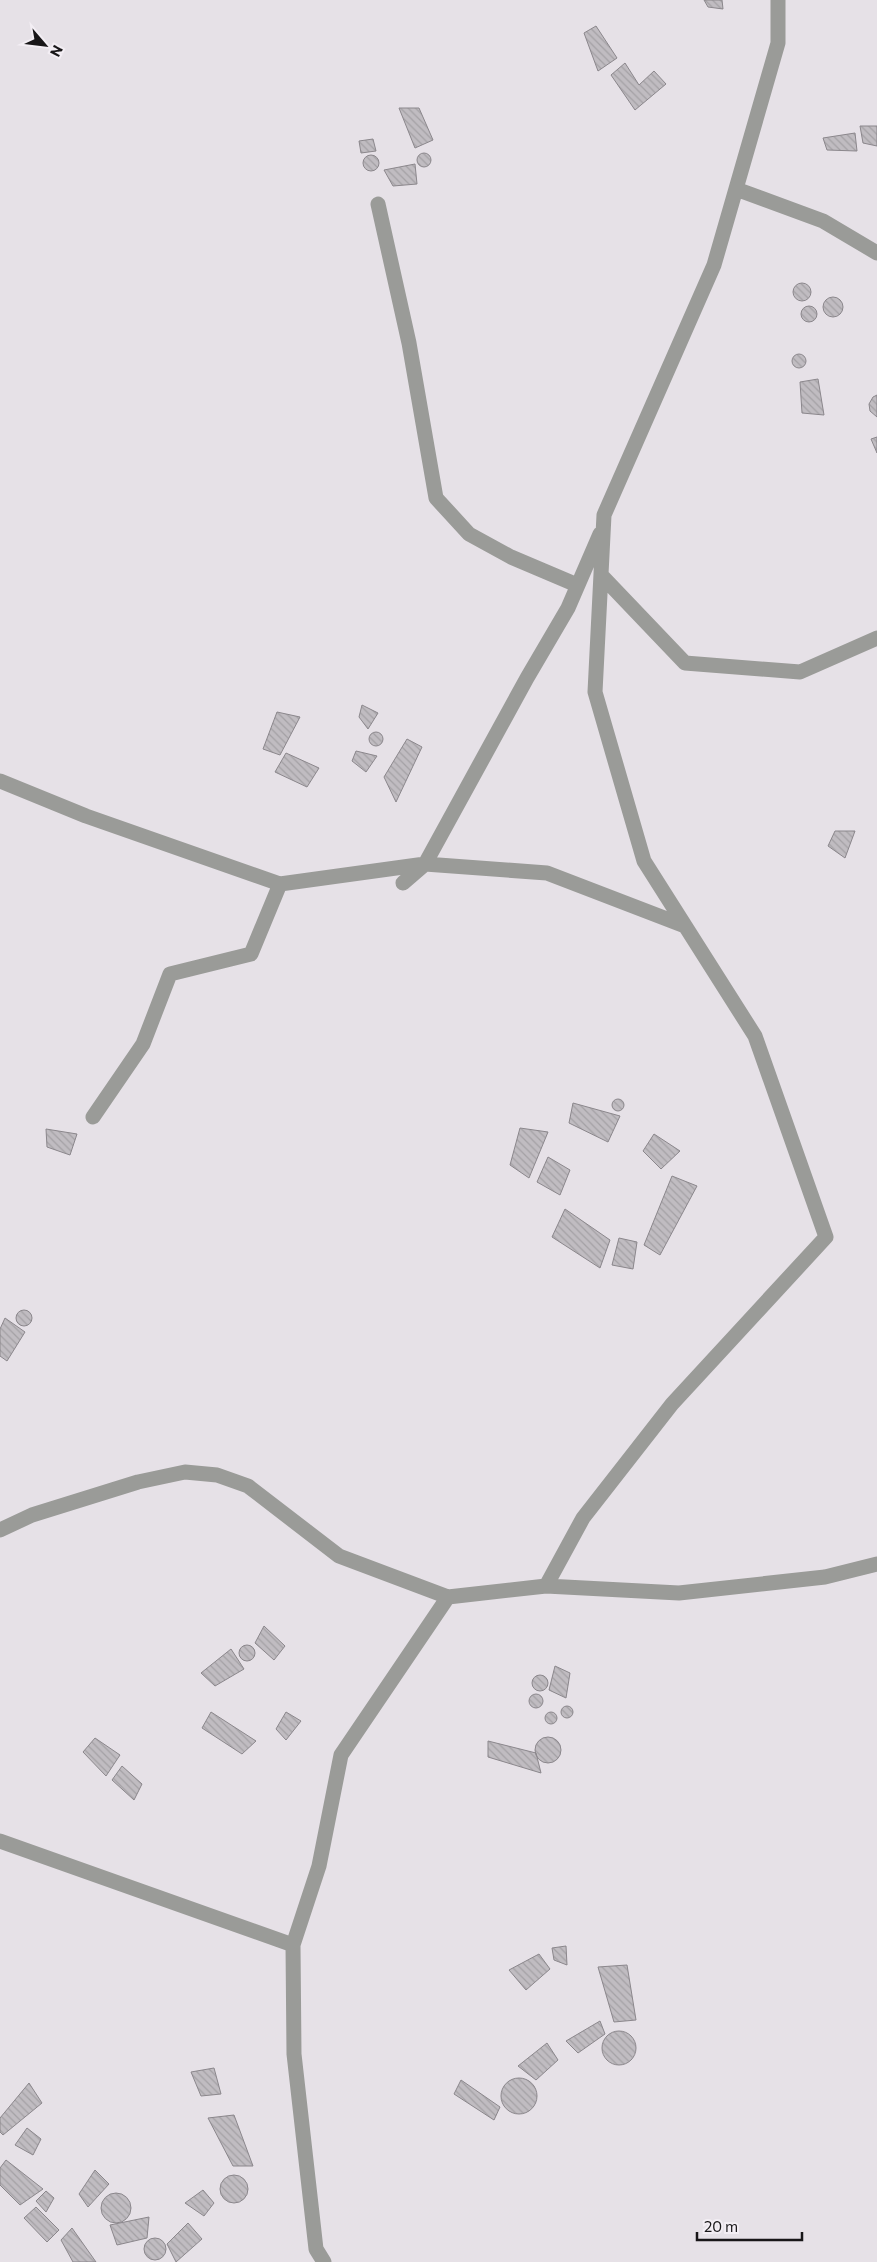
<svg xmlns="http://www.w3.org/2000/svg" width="877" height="2262" viewBox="0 0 877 2262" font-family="Commissioner,sans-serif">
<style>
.building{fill:url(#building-back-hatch);stroke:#8b878c}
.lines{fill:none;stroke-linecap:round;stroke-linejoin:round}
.minor{stroke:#9a9b98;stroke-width:15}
</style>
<defs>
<pattern id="building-back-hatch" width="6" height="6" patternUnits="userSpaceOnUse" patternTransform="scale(1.25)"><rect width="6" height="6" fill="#c0bcc1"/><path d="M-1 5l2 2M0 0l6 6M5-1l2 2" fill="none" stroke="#a4a1a5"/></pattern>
</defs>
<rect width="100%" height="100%" fill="#e6e1e7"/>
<path class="building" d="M 704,0 L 722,0 L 723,9 L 708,7 Z
M 596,26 L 617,58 L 598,71 L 584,33 Z
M 625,63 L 639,85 L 654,71 L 666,84 L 635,110 L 611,75 Z
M 399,108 L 419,108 L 433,140 L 415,148 Z
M 860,126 L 877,126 L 877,146 L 863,143 Z
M 855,133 L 857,151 L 827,150 L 823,138 Z
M 373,139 L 376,151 L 361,153 L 359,141 Z
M417 160a7 7 0 1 1 14 0a7 7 0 1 1-14 0Z
M363 163a8 8 0 1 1 16 0a8 8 0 1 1-16 0Z
M 415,164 L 417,184 L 393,186 L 384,170 Z
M793 292a9 9 0 1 1 18 0a9 9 0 1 1-18 0Z
M823 307a10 10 0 1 1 20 0a10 10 0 1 1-20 0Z
M801 314a8 8 0 1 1 16 0a8 8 0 1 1-16 0Z
M792 361a7 7 0 1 1 14 0a7 7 0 1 1-14 0Z
M 818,379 L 824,415 L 802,413 L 800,382 Z
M 877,395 L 877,417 L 870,411 L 869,404 L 873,397 Z
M 877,437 L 877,453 L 871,439 Z
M 362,705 L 378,713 L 368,729 L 359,717 Z
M 277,712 L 300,717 L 280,755 L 263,749 Z
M369 739a7 7 0 1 1 14 0a7 7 0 1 1-14 0Z
M 407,739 L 422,747 L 396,802 L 384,777 Z
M 356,751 L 377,756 L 366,772 L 352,761 Z
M 286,753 L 319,768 L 307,787 L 275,772 Z
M 835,831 L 855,831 L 845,858 L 828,846 Z
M612 1105a6 6 0 1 1 12 0a6 6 0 1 1-12 0Z
M 573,1103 L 620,1116 L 608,1142 L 569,1123 Z
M 520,1128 L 548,1132 L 529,1178 L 510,1165 Z
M 46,1129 L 77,1134 L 70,1155 L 47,1147 Z
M 654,1134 L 680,1151 L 661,1169 L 643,1151 Z
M 548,1157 L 570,1170 L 560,1195 L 537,1182 Z
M 672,1176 L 697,1186 L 660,1255 L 644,1245 Z
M 565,1209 L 610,1240 L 600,1268 L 552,1237 Z
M 619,1238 L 637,1242 L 633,1269 L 612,1265 Z
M16 1318a8 8 0 1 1 16 0a8 8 0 1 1-16 0Z
M 5,1318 L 25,1332 L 7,1361 L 0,1356 L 0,1329 Z
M 264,1626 L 285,1646 L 274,1660 L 255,1643 Z
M239 1653a8 8 0 1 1 16 0a8 8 0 1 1-16 0Z
M 231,1649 L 244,1669 L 215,1686 L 201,1673 Z
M 555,1666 L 570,1673 L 566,1698 L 549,1690 Z
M532 1683a8 8 0 1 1 16 0a8 8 0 1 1-16 0Z
M529 1701a7 7 0 1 1 14 0a7 7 0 1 1-14 0Z
M561 1712a6 6 0 1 1 12 0a6 6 0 1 1-12 0Z
M 211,1712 L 256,1741 L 242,1754 L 202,1728 Z
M 286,1712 L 301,1721 L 286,1740 L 276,1729 Z
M545 1718a6 6 0 1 1 12 0a6 6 0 1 1-12 0Z
M535 1750a13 13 0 1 1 26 0a13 13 0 1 1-26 0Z
M 95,1738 L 120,1755 L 106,1776 L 83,1752 Z
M 488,1741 L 536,1753 L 541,1773 L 488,1757 Z
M 122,1766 L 142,1784 L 134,1800 L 112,1780 Z
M 566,1946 L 567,1965 L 554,1960 L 552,1948 Z
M 539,1954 L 550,1969 L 526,1990 L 509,1970 Z
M 627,1965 L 636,2020 L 614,2022 L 598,1967 Z
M 600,2021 L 605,2034 L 578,2053 L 566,2041 Z
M602 2048a17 17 0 1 1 34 0a17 17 0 1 1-34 0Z
M 547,2043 L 558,2060 L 536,2080 L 518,2066 Z
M 214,2068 L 221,2094 L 201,2096 L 191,2072 Z
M501 2096a18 18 0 1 1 36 0a18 18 0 1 1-36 0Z
M 461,2080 L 500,2107 L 494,2120 L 454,2094 Z
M 29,2083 L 42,2103 L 3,2135 L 0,2132 L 0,2118 Z
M 234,2115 L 253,2166 L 233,2166 L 208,2118 Z
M 27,2128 L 41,2139 L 33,2155 L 15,2145 Z
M 6,2160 L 43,2189 L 20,2205 L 0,2185 L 0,2168 Z
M 95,2170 L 109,2184 L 88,2207 L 79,2194 Z
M220 2189a14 14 0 1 1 28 0a14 14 0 1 1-28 0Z
M 203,2190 L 214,2203 L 204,2216 L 185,2203 Z
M 46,2191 L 54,2198 L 46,2212 L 36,2201 Z
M101 2208a15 15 0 1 1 30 0a15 15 0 1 1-30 0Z
M 36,2207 L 59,2230 L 47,2242 L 24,2218 Z
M 149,2217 L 147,2238 L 117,2245 L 110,2225 Z
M 188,2223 L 202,2239 L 176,2262 L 167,2244 Z
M 72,2228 L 96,2262 L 73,2262 L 61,2240 Z
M144 2249a11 11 0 1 1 22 0a11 11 0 1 1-22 0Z"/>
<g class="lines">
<path class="minor" d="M 736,189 L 823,221 L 877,253
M 378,204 L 409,343 L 436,498 L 469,534 L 511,557 L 577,585
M 601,575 L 685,663 L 800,672 L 877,638
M 0,781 L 86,816 L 280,884 L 425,864 L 547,873 L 685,926
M 403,883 L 425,864 L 527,678 L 568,608 L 600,534
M 93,1117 L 143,1044 L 170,974 L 251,954 L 280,884
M 0,1530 L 32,1515 L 138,1482 L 185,1472 L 217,1475 L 248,1486 L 339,1556 L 448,1597 L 546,1586 L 583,1518 L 672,1404 L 826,1237 L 755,1036 L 644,861 L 595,692 L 604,515 L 714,265 L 778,43 L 778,0
M 546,1586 L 679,1593 L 825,1577 L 877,1564
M 0,1841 L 293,1945 L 294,2054 L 316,2249 L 324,2262
M 293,1945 L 319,1866 L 341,1755 L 448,1597"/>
</g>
<g transform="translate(45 45) rotate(118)" stroke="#f3eef4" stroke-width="4" paint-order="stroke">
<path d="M0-4L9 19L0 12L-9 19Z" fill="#181618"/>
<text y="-8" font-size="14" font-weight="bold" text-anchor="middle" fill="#181618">N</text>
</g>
<path d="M697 2232v8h105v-8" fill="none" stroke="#181618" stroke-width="2.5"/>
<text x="704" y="2232" font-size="15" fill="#181618" stroke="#f3eef4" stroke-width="4" paint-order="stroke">20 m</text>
</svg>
